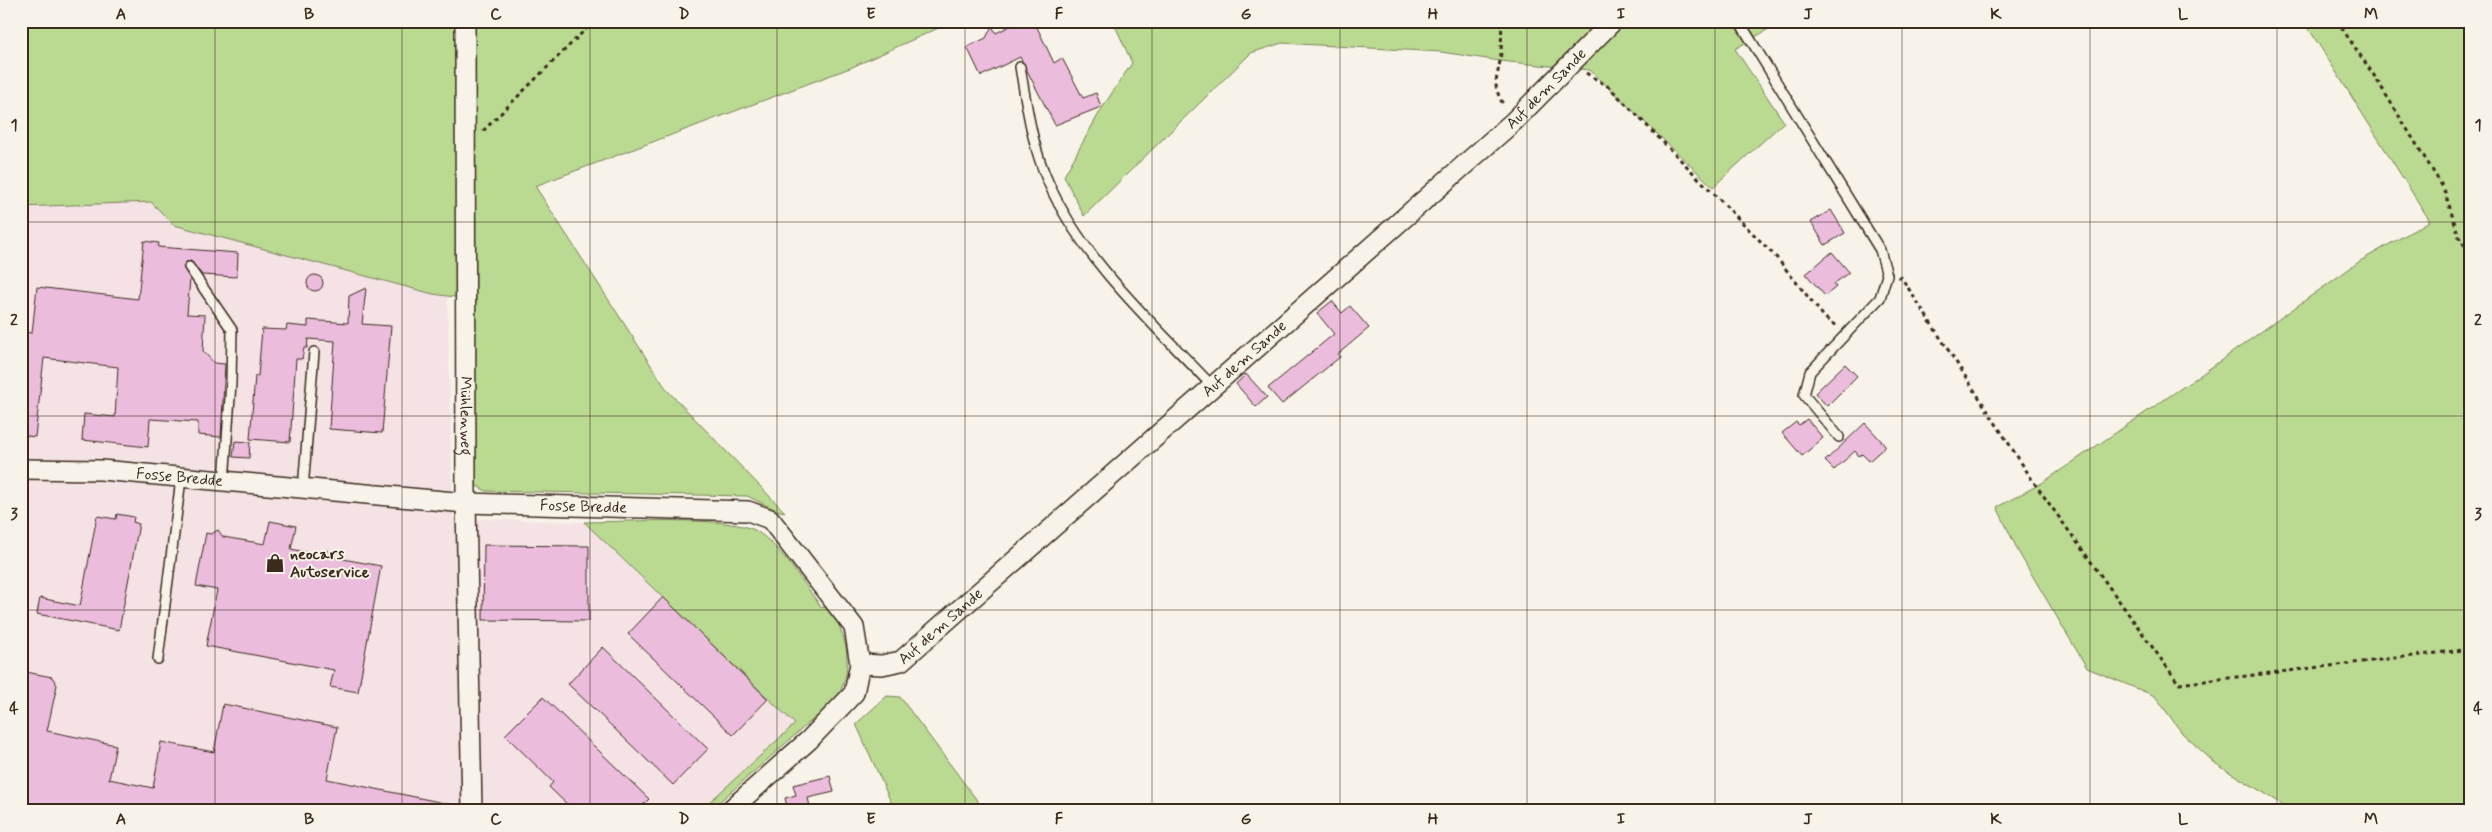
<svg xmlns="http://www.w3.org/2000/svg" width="2492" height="832" viewBox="0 0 2492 832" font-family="Mynerve,sans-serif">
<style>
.built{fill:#f4e2e5}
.green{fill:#bad991;stroke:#7a8258}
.building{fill:#ecbcdd;stroke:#3b2a1e}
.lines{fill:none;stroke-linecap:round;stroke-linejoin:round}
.service-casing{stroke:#3b2a1e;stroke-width:12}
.minor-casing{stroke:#3b2a1e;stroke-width:22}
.path{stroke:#3b2a1e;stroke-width:3;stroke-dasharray:4 4;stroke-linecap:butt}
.service{stroke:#f7f3e8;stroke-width:9}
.minor{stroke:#f7f3e8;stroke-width:19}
.grid{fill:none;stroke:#3b2a1e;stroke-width:1;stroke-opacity:0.55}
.labels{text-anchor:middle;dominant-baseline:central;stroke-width:4;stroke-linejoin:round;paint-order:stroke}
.street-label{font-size:16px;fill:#3b2a1e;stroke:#f7f3e8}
.poi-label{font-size:16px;font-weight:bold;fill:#3b2a1e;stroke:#f7f3e8;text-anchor:start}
.neatline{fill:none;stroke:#3b2a1e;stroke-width:2}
.grid-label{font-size:16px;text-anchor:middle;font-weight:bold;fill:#3b2a1e}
</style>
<rect width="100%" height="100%" fill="#f7f3e8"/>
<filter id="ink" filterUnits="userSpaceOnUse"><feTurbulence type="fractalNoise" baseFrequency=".02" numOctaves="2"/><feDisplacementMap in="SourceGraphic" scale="10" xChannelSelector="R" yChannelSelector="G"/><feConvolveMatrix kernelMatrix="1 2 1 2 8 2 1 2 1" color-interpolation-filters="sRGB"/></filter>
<g filter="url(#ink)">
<path class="built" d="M 151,202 L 174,225 L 447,285 L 453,518 L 584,522 L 795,724 L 700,811 L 21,811 L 21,207 Z"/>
<path class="green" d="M 21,21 L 954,21 L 850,68 L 535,186 L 667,390 L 785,512 C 778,512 756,500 747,496 L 486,491 L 471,483 L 461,298 L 433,294 L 174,225 L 151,202 L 21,207 Z
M 1113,21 L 1782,21 L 1735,49 L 1784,122 L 1713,187 L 1590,70 L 1500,61 L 1441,52 L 1282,43 L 1251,53 L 1084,216 L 1064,176 L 1102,108 L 1132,63 Z
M 2304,21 L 2471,21 L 2471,811 L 2294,811 L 2216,764 L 2182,733 L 2155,696 L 2087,668 L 2019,553 L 1997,507 L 2042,483 L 2202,374 L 2360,261 L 2430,221 Z
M 584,522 C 619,522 735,515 758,532 C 782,548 804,584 822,608 L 827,606 C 846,630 854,663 840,692 C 834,705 815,717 804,727 C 773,755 741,783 709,811 L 702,809 L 795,724 Z
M 887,696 L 900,697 L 985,811 L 895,811 L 856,724 Z"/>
<path class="building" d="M 1020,21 L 1034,21 L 1054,63 L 1062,58 L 1083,98 L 1096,93 L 1101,107 L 1055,125 L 1020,57 L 981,76 L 967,47 L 986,38 L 992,26 L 996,33 Z
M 1831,210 L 1845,233 L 1825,245 L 1811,222 Z
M 144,241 L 159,243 L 158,247 L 238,253 L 237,277 L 202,275 L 191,261 L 186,262 L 183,267 L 190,279 L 187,314 L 205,315 L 203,351 L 214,363 L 225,364 L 221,437 L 198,435 L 198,422 L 150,419 L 148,447 L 82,440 L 84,414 L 115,417 L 118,367 L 44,358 L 35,437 L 21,435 L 21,332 L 32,333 L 37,287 L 138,299 Z
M 1832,252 L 1849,272 L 1834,284 L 1836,287 L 1825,296 L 1806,274 Z
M307 283a8 8 0 1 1 16 0a8 8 0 1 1-16 0Z
M 366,288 L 362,324 L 391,326 L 382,433 L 329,429 L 335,341 L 308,339 L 307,348 L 304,348 L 302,359 L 296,359 L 290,442 L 250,439 L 255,376 L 258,376 L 262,329 L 286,330 L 287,325 L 308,327 L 308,320 L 348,323 L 349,296 Z
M 1332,301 L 1342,313 L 1350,306 L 1369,328 L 1338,354 L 1340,357 L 1282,404 L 1268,388 L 1334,334 L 1317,313 Z
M 1845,364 L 1857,376 L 1827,406 L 1815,393 Z
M 1246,374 L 1267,397 L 1256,407 L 1236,384 Z
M 1807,419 L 1823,438 L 1802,456 L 1782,433 L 1796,422 L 1799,425 Z
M 1865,423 L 1886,446 L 1869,461 L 1862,454 L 1859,456 L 1855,451 L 1834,470 L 1825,461 Z
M 235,441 L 250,442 L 249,458 L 233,457 Z
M 117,514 L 134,517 L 133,522 L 139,524 L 119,630 L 37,614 L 40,598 L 80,606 L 97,516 L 116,519 Z
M 270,521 L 296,526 L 291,549 L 321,555 L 328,550 L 332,557 L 381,566 L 358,692 L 330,687 L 334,670 L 206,646 L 217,590 L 196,586 L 206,533 L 211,534 L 218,530 L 223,537 L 265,544 Z
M 484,545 L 589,546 L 589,621 L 483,620 Z
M 663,597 L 768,699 L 733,735 L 628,634 Z
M 603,647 L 708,749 L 673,785 L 568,684 Z
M 21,671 L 52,677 L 57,685 L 47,731 L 116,745 L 109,779 L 153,788 L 161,742 L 214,752 L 223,704 L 337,727 L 327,779 L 449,804 L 448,811 L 21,811 Z
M 543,697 L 649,799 L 637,811 L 574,811 L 549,787 L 553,782 L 505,735 Z
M 830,776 L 834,792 L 808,798 L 811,811 L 788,811 L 785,798 L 796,795 L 793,785 Z"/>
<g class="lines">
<g class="service-casing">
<path id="service" d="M 1739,21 L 1880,250 L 1887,275 L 1880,298 L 1810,372 L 1804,395 L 1839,437
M 1020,67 C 1027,107 1032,147 1049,184 C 1083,261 1156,326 1213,387
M 189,267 L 232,330 L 231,383 L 224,482
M 303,489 L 314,352
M 158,659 L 181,479"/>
</g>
<g class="minor-casing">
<g id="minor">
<path id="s1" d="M 465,21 L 466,503 L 472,811"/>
<path id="s2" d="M 21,469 L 101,470 L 466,503 L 748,511 L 770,519 L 854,627 L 860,664 L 854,693 L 809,740 L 729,811"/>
<path id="s3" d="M 860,664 L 882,665 L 901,661 L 1513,122 L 1613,21"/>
</g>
</g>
<path class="path" d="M 1502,21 C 1501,34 1502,48 1500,61 C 1496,84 1492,84 1504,106
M 2337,21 L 2375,77 L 2444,189 L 2459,237 L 2471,255
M 1586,73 L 1609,87 L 1776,257 L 1825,318 L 1836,326
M 483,131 L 594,21
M 1898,277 L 1901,277 L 2035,484 L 2179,684 L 2471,649"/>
<use href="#service" class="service"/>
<use href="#minor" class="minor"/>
</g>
</g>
<path class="grid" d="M 215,21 L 215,811M 402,21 L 402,811M 590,21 L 590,811M 777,21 L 777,811M 965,21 L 965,811M 1152,21 L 1152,811M 1340,21 L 1340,811M 1527,21 L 1527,811M 1715,21 L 1715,811M 1902,21 L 1902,811M 2090,21 L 2090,811M 2277,21 L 2277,811M 21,222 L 2471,222M 21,416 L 2471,416M 21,610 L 2471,610"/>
<defs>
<g id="shop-bare" transform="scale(1.5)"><path d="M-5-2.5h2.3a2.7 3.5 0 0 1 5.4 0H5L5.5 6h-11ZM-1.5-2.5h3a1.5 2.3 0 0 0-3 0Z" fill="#3b2a1e" stroke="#f7f3e8" stroke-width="2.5" paint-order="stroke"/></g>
</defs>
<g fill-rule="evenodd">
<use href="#shop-bare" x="275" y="563"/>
</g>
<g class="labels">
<g class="street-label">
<text stroke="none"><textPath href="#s3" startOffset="904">Auf dem Sande</textPath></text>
<text stroke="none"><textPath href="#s3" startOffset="499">Auf dem Sande</textPath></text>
<text stroke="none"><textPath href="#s1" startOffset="395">Mühlenweg</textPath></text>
<text stroke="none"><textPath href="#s2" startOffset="159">Fosse Bredde</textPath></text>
<text stroke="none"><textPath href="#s2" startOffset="564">Fosse Bredde</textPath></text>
<text stroke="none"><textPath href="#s3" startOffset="94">Auf dem Sande</textPath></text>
</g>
<g class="poi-label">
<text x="290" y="554">neocars<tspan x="290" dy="18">Autoservice</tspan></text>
</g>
</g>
<rect width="2492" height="832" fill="none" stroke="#f7f3e8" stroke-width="55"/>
<rect x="28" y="28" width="2436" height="776" class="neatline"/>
<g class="grid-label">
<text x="121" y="19">A</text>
<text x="309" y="19">B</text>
<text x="496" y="19">C</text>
<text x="684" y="19">D</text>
<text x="871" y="19">E</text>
<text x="1059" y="19">F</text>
<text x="1246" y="19">G</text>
<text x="1433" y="19">H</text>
<text x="1621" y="19">I</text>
<text x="1808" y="19">J</text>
<text x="1996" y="19">K</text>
<text x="2183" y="19">L</text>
<text x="2371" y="19">M</text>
<text x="14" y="130">1</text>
<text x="2478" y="130">1</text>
<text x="14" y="325">2</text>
<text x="2478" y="325">2</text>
<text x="14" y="519">3</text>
<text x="2478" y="519">3</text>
<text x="14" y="713">4</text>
<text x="2478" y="713">4</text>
<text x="121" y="824">A</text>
<text x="309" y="824">B</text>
<text x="496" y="824">C</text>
<text x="684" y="824">D</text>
<text x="871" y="824">E</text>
<text x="1059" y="824">F</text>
<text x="1246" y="824">G</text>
<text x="1433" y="824">H</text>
<text x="1621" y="824">I</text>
<text x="1808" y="824">J</text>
<text x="1996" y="824">K</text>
<text x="2183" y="824">L</text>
<text x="2371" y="824">M</text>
</g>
</svg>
